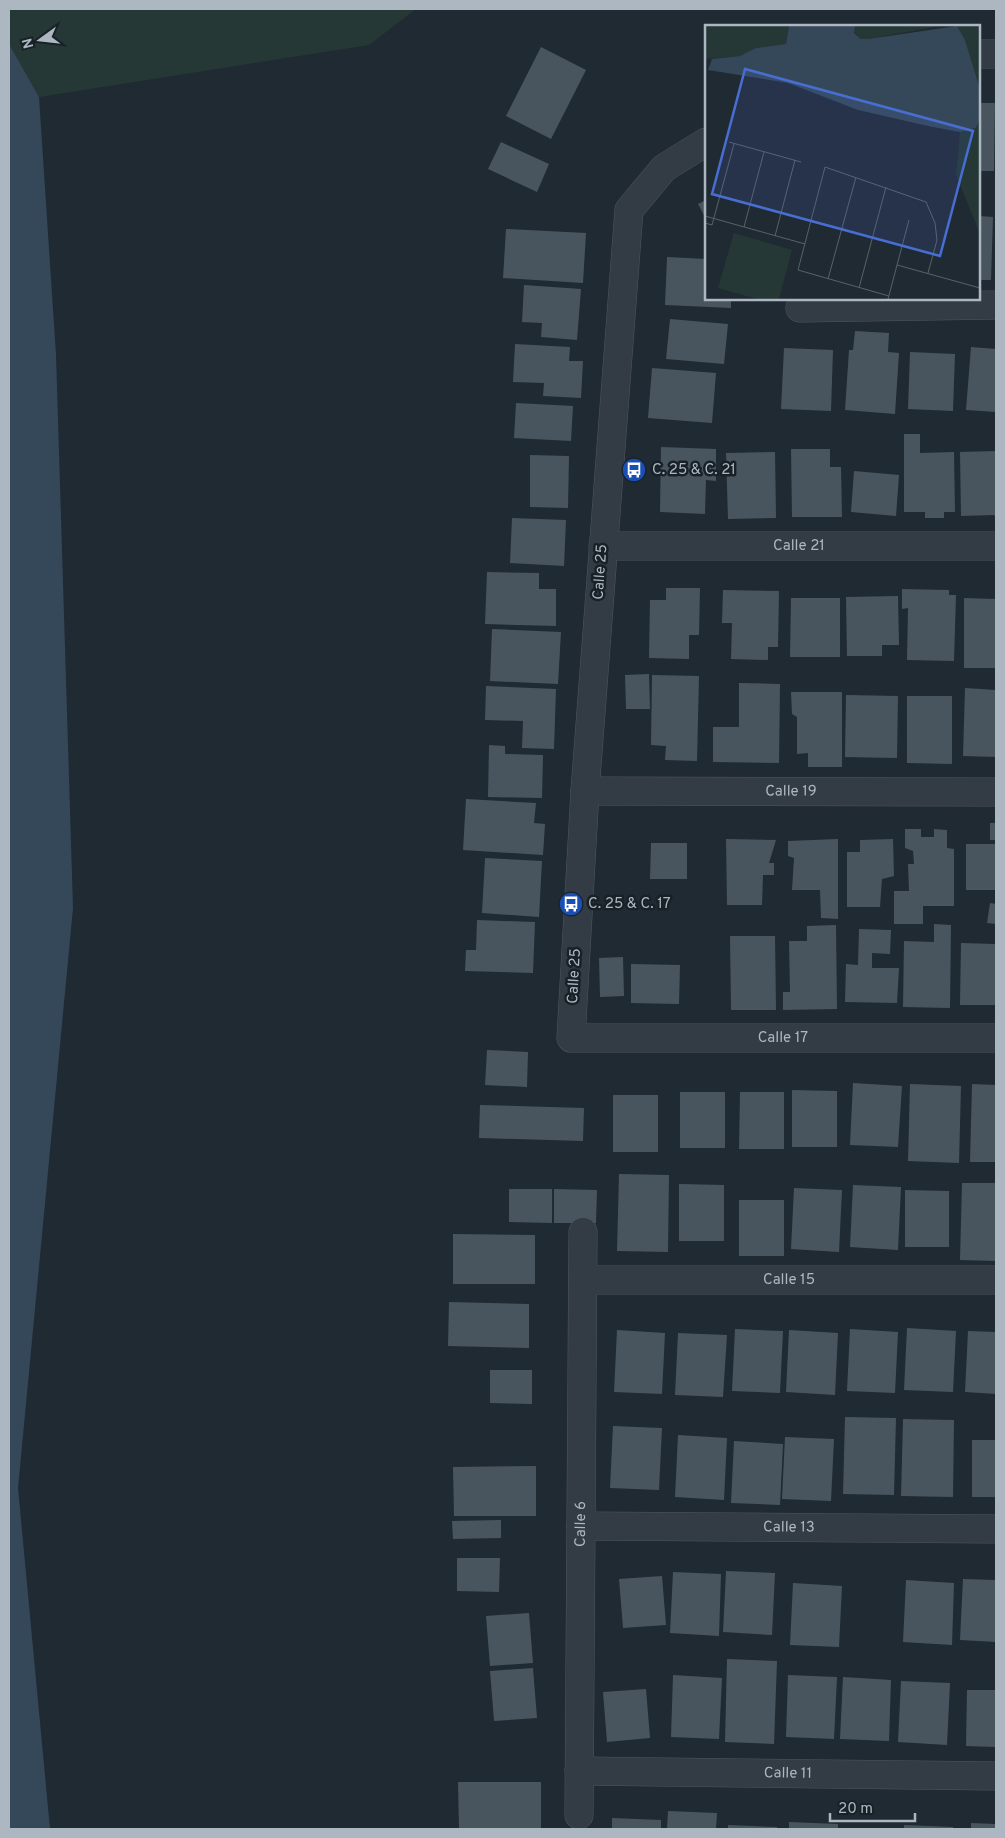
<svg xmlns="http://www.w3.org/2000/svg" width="1005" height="1838" viewBox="0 0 1005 1838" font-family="Overpass,sans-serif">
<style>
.green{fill:#253836}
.water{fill:#354859}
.building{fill:#48555f}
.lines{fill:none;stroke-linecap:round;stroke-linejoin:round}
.minor-casing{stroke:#4e575f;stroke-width:29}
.minor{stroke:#333c44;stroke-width:28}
.labels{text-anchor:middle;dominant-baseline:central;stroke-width:5;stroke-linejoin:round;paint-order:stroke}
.poi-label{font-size:15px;fill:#adb7c1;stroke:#192128;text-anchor:start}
.street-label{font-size:15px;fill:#adb7c1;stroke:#192128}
.inset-road{fill:none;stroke:#58626c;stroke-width:1}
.view{fill:#486ed1;fill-opacity:0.15;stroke:#486ed1;stroke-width:2.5}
.inset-edge{fill:none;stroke:#adb7c1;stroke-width:2.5}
</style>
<rect width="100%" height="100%" fill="#202a33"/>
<path class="green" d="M 9,9 L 416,9 L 369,45 L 39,97 L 9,44 Z"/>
<path class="water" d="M 9,44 L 39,97 L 56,355 L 73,908 L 18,1488 L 50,1829 L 9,1829 Z"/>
<path class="building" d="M 541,47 L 586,70 L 551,139 L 506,116 Z
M 979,103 L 995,103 L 994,171 L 979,171 Z
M 501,142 L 549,164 L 537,192 L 488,169 Z
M 706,200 L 706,219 L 698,204 Z
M 979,216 L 993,217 L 991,280 L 979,280 Z
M 506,229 L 586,233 L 583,283 L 503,278 Z
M 667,257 L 706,259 L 706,299 L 731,299 L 731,308 L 665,305 Z
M 524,285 L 581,289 L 577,340 L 541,337 L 542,323 L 522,322 Z
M 670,319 L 728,324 L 724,364 L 666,359 Z
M 855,331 L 889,333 L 888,352 L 899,353 L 895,414 L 845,410 L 849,350 L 853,350 Z
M 515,344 L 570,347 L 569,361 L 583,361 L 581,398 L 543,396 L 544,383 L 513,382 Z
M 971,347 L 996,349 L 996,412 L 966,410 Z
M 784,348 L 833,350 L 831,411 L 781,409 Z
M 910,352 L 955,354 L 953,411 L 908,409 Z
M 652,368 L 716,373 L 712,423 L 648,418 Z
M 516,403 L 573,406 L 571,441 L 514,438 Z
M 904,434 L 920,434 L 920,453 L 954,452 L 955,512 L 944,512 L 944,518 L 925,518 L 925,512 L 904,512 Z
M 661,447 L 716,449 L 716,481 L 706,480 L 705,514 L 660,512 Z
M 791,449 L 830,449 L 830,467 L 841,467 L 842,517 L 792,517 Z
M 996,451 L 996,518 L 994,515 L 961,516 L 960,452 Z
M 775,452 L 776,518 L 728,519 L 726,453 Z
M 530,455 L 569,456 L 568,508 L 530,507 Z
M 854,471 L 899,475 L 896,516 L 851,512 Z
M 512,518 L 566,520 L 564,566 L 510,563 Z
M 487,572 L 539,573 L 539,589 L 556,589 L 556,626 L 485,624 Z
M 666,588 L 700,588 L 699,635 L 689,635 L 689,659 L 649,658 L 650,600 L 666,600 Z
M 902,589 L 949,590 L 949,595 L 956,595 L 954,661 L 907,660 L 908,608 L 902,609 Z
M 723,590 L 779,591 L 778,647 L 768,647 L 768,660 L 731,659 L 732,623 L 722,623 Z
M 898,596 L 899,645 L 882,645 L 882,656 L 847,656 L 846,597 Z
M 791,598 L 840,598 L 840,657 L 790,657 Z
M 964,598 L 996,599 L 996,668 L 964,668 Z
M 492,629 L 561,632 L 558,684 L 490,681 Z
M 649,674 L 650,709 L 626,709 L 625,675 Z
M 652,675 L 699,676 L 697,761 L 665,760 L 666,746 L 651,745 Z
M 739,683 L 780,684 L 779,763 L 713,762 L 713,727 L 739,727 Z
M 486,686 L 556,689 L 554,749 L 522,748 L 523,721 L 485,720 Z
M 965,688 L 996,690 L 996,757 L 963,756 Z
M 791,692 L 842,692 L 842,767 L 808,767 L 808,753 L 797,754 L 797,717 L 792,714 Z
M 846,695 L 898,696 L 897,758 L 845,757 Z
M 907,696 L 952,696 L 952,764 L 907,763 Z
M 489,745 L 505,746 L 505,754 L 543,755 L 542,798 L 488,797 Z
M 466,799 L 536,803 L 534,823 L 545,824 L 543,855 L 463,850 Z
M 990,823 L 996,823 L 996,840 L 990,840 Z
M 905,829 L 921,829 L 921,837 L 934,837 L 934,829 L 947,830 L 947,848 L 954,849 L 954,906 L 923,906 L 923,924 L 894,924 L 894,891 L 909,891 L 908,864 L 914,864 L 913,851 L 905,848 Z
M 726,839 L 776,840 L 769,863 L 774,863 L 774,875 L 763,875 L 762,905 L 727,905 Z
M 838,839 L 838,919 L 821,918 L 820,890 L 792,890 L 794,858 L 788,856 L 788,841 Z
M 893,839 L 894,876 L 882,879 L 880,907 L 847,907 L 847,852 L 860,852 L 860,840 Z
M 651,843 L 687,843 L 687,879 L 650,879 Z
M 966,844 L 996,844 L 996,890 L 966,890 Z
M 485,858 L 542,861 L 539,917 L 482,913 Z
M 990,903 L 996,904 L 996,924 L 987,923 Z
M 477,920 L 535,922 L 533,973 L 465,971 L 466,950 L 476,950 Z
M 934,924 L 951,925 L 950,1008 L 903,1007 L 904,941 L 934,942 Z
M 836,925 L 837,1009 L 783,1010 L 783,992 L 790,992 L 789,941 L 807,941 L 807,926 Z
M 859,929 L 891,930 L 890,954 L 872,953 L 872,968 L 899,968 L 897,1003 L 845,1002 L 846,964 L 858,965 Z
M 730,936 L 775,936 L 776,1010 L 731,1010 Z
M 961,943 L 996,944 L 996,1005 L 960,1005 Z
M 623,957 L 624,996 L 600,997 L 599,958 Z
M 631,964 L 680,965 L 679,1004 L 631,1003 Z
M 487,1050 L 528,1052 L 527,1087 L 485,1085 Z
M 853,1083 L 902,1086 L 898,1147 L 850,1145 Z
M 910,1084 L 961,1086 L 959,1163 L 908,1161 Z
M 972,1084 L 996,1085 L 996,1162 L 970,1162 Z
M 792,1090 L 837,1091 L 837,1147 L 792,1147 Z
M 680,1092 L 725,1092 L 725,1148 L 680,1148 Z
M 740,1092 L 784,1092 L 784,1149 L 739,1149 Z
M 613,1095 L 658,1095 L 658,1152 L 613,1152 Z
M 480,1105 L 584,1108 L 583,1141 L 479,1138 Z
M 619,1174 L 669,1175 L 668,1252 L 617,1251 Z
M 962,1183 L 996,1183 L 996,1261 L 960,1260 Z
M 679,1184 L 724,1185 L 724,1241 L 679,1241 Z
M 853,1185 L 901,1187 L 898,1250 L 850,1247 Z
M 794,1188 L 842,1190 L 839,1252 L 791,1249 Z
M 509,1189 L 552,1189 L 552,1223 L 509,1222 Z
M 554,1189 L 597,1190 L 596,1223 L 554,1223 Z
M 905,1190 L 949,1191 L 949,1247 L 905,1247 Z
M 739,1200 L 784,1200 L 784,1256 L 739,1256 Z
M 453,1234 L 535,1235 L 535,1284 L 453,1284 Z
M 449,1302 L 529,1304 L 529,1348 L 448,1346 Z
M 907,1328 L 956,1331 L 953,1392 L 904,1390 Z
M 735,1329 L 783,1331 L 780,1393 L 732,1391 Z
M 850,1329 L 898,1332 L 895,1393 L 847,1391 Z
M 617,1330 L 665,1333 L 662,1394 L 614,1392 Z
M 789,1330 L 838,1333 L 835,1395 L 786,1392 Z
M 968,1331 L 996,1332 L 996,1394 L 965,1392 Z
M 678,1333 L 727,1335 L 723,1397 L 675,1395 Z
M 490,1370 L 532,1370 L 532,1404 L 490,1403 Z
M 845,1417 L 896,1418 L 894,1495 L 843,1494 Z
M 903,1419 L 954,1420 L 953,1497 L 901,1496 Z
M 613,1426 L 662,1428 L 659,1490 L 610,1488 Z
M 678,1435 L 727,1438 L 724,1500 L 675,1497 Z
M 785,1437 L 834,1439 L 831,1501 L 782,1499 Z
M 972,1440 L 996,1440 L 996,1497 L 972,1497 Z
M 734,1441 L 783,1444 L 780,1505 L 731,1503 Z
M 536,1466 L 536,1516 L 454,1516 L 453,1467 Z
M 501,1520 L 501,1538 L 453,1539 L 452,1521 Z
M 457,1558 L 500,1558 L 499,1592 L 457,1591 Z
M 726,1571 L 775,1573 L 772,1635 L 723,1632 Z
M 673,1572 L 721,1574 L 719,1636 L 670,1633 Z
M 662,1576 L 666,1625 L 623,1628 L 619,1579 Z
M 963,1579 L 996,1580 L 996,1642 L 960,1640 Z
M 906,1580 L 954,1583 L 952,1645 L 903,1642 Z
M 793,1583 L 842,1586 L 839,1647 L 790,1645 Z
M 529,1613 L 533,1663 L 490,1666 L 486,1616 Z
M 727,1659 L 777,1661 L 774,1744 L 725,1742 Z
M 533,1668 L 537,1718 L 494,1721 L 490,1671 Z
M 673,1675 L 722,1678 L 719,1739 L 671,1737 Z
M 788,1675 L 837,1677 L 834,1739 L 786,1737 Z
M 843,1677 L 891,1680 L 889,1741 L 840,1739 Z
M 901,1681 L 950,1683 L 947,1745 L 898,1742 Z
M 646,1689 L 650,1738 L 607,1742 L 603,1692 Z
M 967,1690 L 996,1690 L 996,1747 L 966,1746 Z
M 458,1782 L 541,1782 L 541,1829 L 459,1829 Z
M 668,1811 L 717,1813 L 716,1829 L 667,1829 Z
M 612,1818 L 661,1820 L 661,1829 L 612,1829 Z
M 789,1822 L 838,1824 L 838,1829 L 789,1829 Z
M 971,1823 L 996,1824 L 996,1829 L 971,1829 Z
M 728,1825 L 777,1827 L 777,1829 L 728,1829 Z
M 904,1825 L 953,1827 L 953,1829 L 904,1829 Z"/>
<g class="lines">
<g class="minor-casing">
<g id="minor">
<path d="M 979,54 L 996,54"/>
<path id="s1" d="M 706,142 L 664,168 L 629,210 L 585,791 L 571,1038 L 996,1038"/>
<path d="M 800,308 L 996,305"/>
<path id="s2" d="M 603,546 L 996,546"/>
<path id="s3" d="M 585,791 L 996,792"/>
<path id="s4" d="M 583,1280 L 996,1280"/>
<path id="s5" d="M 581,1526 L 996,1529"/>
<path id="s6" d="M 579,1771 L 996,1776"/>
<path id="s7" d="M 579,1815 L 583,1232"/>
</g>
</g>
<use href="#minor" class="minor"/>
</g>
<defs>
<g id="bus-disc" transform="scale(1.25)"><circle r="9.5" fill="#1a4fb4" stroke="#192128"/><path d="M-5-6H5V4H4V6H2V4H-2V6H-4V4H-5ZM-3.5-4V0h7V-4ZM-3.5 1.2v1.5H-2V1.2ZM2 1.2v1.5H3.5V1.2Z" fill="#fff"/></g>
</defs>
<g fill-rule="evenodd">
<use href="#bus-disc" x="634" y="470"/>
<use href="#bus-disc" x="571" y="904"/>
</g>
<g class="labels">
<g class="poi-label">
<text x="652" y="470">C. 25 &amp; C. 21</text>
<text x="588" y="904">C. 25 &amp; C. 17</text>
</g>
<g class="street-label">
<text stroke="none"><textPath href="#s2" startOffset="196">Calle 21</textPath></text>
<text transform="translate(601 572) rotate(-86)">Calle 25</text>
<text stroke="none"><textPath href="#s3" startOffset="206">Calle 19</textPath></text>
<text transform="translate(575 976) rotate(-87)">Calle 25</text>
<text stroke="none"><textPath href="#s1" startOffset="1146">Calle 17</textPath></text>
<text stroke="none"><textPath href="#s4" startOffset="206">Calle 15</textPath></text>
<text stroke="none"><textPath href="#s7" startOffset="291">Calle 6</textPath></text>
<text stroke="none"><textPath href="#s5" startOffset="208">Calle 13</textPath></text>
<text stroke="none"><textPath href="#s6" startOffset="209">Calle 11</textPath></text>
</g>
</g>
<g transform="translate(705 25)">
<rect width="275" height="275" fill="#202a33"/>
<path d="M 1,1 L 84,1 L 81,19 L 51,23 L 35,31 L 0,34 ZM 150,1 L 235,1 L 163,14 L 156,14 L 149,7 ZM 252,1 L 275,1 L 275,64 L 260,15 ZM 275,94 L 275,209 L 251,150 L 255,107 L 271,103 ZM 29,208 L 87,225 L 74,274 L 52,274 L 13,263 Z" fill="#253836"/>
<path d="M 84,1 L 150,1 L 149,8 L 156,14 L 163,14 L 252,1 L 260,15 L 275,64 L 275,94 L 271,103 L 255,107 L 223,101 L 153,85 L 83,58 L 3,45 L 7,34 L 35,31 L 51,23 L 81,19 Z" fill="#354859"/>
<path class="inset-road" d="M 24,117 L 96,137M 0,191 L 100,219M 0,198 L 7,200 L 29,119M 39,202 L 59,127M 70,211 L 90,135M 192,240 L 275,263M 123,254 L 151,152M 154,263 L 181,162M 184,271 L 93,245 L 120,142 L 221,177 L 230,198 L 232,215 L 223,248M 183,274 L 204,195"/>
<path class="view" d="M 40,44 L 268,106 L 235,231 L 7,169 Z"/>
<rect width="275" height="275" class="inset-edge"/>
</g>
<rect width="1005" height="1838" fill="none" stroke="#adb7c1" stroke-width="20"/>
<g transform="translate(40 40) rotate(255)" stroke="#192128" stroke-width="4" paint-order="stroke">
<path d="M0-4L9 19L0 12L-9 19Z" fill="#adb7c1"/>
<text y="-8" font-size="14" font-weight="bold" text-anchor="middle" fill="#adb7c1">N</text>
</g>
<path d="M830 1813v8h85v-8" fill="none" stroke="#adb7c1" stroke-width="2.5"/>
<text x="838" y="1813" font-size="15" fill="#adb7c1" stroke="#192128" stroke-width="4" paint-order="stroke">20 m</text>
</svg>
